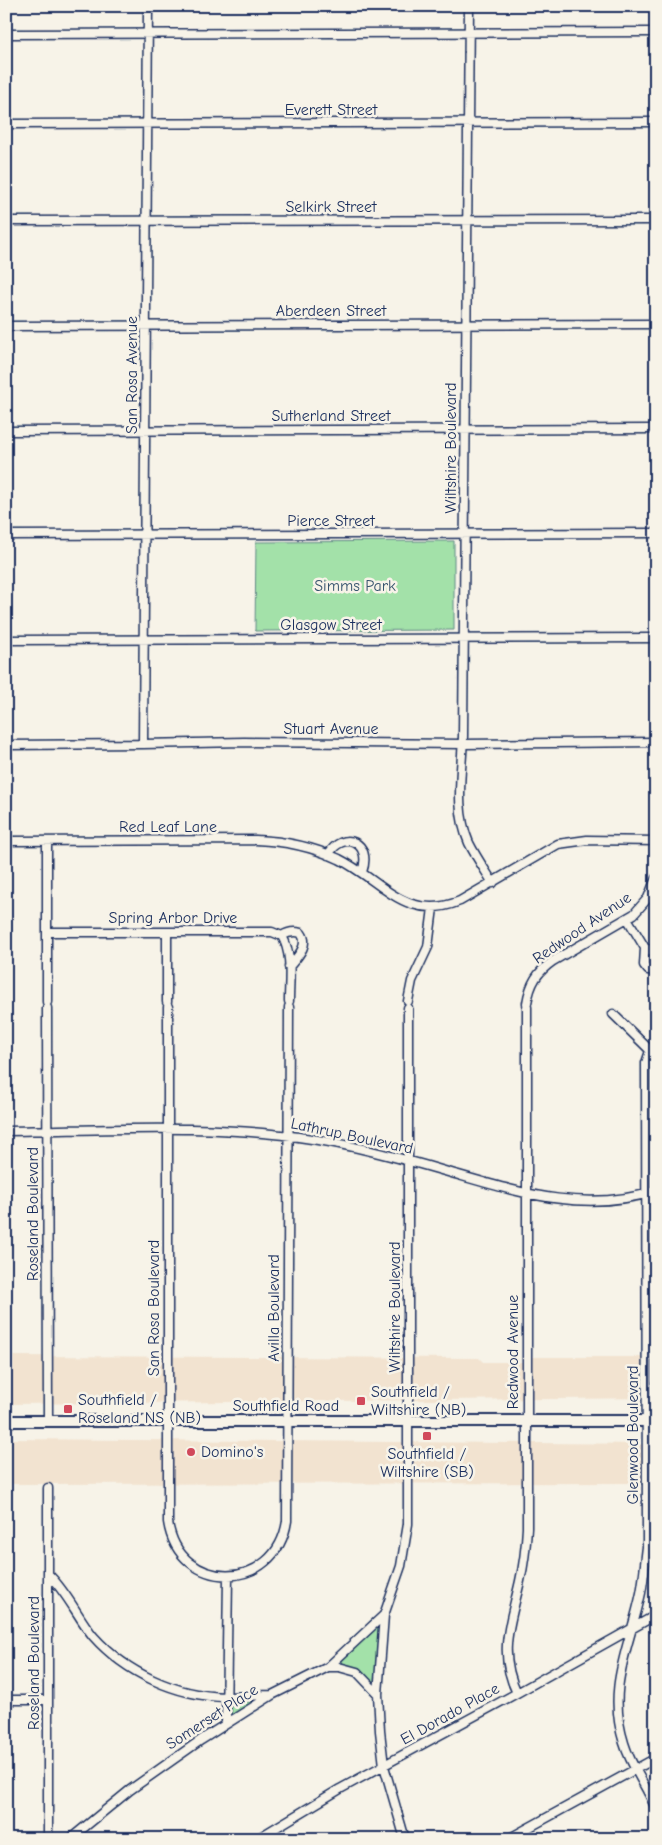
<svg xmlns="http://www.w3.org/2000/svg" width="662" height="1845" viewBox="0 0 662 1845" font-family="'Comic Neue',sans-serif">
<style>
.built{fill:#f2e3d0}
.green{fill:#a3e1a9;stroke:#5f8884}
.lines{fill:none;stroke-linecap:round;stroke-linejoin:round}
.minor-casing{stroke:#1b2f5e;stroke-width:11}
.secondary-casing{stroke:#1b2f5e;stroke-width:14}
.minor{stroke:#f7f3e8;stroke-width:8}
.secondary{stroke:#f7f3e8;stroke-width:10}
.poi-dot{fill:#d1495b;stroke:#f7f3e8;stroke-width:2}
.labels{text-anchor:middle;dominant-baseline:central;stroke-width:5;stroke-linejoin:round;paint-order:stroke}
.street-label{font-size:16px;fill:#1b2f5e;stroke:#f7f3e8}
.park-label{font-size:16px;fill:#36536d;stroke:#f7f3e8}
.poi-label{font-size:16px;fill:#1b2f5e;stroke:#f7f3e8;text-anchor:start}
</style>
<rect width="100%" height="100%" fill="#f7f3e8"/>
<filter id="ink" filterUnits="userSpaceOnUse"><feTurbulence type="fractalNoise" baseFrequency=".02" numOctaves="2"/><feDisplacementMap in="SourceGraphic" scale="10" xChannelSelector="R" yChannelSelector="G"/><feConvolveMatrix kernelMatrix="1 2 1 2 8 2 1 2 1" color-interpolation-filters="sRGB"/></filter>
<g filter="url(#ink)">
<path class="built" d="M 6,1356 L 479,1358 L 483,1362 L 524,1362 L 524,1357 L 656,1357 L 656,1398 L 6,1404 Z
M 6,1439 L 656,1444 L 656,1483 L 6,1484 Z"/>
<path class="green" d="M 454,541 L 454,630 L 255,631 L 256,542 Z
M 377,1627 L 381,1630 L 375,1680 L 371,1682 L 343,1664 L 342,1661 L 373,1629 Z
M 254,1699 L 254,1702 L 232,1717 L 229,1714 L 229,1704 L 232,1700 Z"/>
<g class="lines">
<g class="minor-casing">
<path id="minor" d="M 469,6 L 463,736 C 462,772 454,809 469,843 C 476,857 485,870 493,883
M 6,34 L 656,32
M 6,124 L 656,122
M 6,221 L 656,220
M 6,326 L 656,324
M 6,431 L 656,429
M 6,535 L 656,533
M 6,640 L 656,638
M 143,744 L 148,6
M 6,745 L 143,744 L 244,742 L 463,744 L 656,742
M 6,841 L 256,840 C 284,841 313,847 339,859 C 383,881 406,923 460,901 L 558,844 L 587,840 L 656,841
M 47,841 L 47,1002
M 328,855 C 343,829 373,842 362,872
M 627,918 L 645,948 L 656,952
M 47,932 L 272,932 L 282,936
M 167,932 L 167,1002
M 282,936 C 293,955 289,980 289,1001
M 282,936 C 288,932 294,931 301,933 C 310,945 297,957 289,967
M 645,948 L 644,965 L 648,970 L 656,971
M 408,1001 L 412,981 L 428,947 L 433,908
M 527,1003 C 530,984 537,972 553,961 L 634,914 L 648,898 L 656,878
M 168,1007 L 168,1522 C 179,1594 276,1593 287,1521 L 289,1007
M 47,1008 L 48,1421
M 613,1014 L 656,1056
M 650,1051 L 646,1063 L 647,1547 C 645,1562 644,1578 641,1593 C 630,1646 606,1687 624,1743 C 631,1767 647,1786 656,1809
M 6,1131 C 108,1130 211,1123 312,1139 C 358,1146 404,1159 448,1172 C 518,1192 583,1214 656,1191
M 48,1488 L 48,1839
M 48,1574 C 67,1592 77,1616 93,1636 C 126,1673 176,1696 226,1697 C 241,1697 257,1695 272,1695
M 328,1667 L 384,1615
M 517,1693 C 497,1652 511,1622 520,1581 C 524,1564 526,1546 527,1528 L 527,1007
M 6,1700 L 48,1700
M 226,1724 L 228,1576
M 70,1839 L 130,1790 L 201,1740 L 272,1695 L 328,1667 L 339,1667 L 357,1672 L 378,1694
M 257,1839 L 340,1789 L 517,1693 L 656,1615
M 405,1839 L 384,1766 L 380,1731 L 378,1694 L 384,1615 L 401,1566 L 408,1524 L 408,1008
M 508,1839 L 656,1758"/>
</g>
<g class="secondary-casing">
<path id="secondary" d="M 6,1421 L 656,1421"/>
</g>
<use href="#minor" class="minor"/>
<use href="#secondary" class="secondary"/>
</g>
</g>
<g class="poi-dot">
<rect x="356" y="1396" width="10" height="10" rx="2.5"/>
<rect x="63" y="1404" width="10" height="10" rx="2.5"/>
<rect x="422" y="1431" width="10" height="10" rx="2.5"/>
<circle cx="191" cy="1452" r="5"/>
</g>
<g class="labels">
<g class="street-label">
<text x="331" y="110">Everett Street</text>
<text x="331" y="207">Selkirk Street</text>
<text x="331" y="311">Aberdeen Street</text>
<text transform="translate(132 375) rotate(-90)">San Rosa Avenue</text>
<text x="331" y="416">Sutherland Street</text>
<text transform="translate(451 448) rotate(-90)">Wiltshire Boulevard</text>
<text x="331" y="521">Pierce Street</text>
<text x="331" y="625">Glasgow Street</text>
<text x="331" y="729">Stuart Avenue</text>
<text x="168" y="827">Red Leaf Lane</text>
<text x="173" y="918">Spring Arbor Drive</text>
<text transform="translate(582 928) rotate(-34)">Redwood Avenue</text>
<text transform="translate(352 1136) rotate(12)">Lathrup Boulevard</text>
<text transform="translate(33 1214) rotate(-90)">Roseland Boulevard</text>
<text transform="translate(395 1307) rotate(-90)">Wiltshire Boulevard</text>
<text transform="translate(154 1308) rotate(-90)">San Rosa Boulevard</text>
<text transform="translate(274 1308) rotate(-90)">Avilla Boulevard</text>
<text transform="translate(513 1352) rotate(-90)">Redwood Avenue</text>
<text x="286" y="1406">Southfield Road</text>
<text transform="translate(633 1435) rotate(-90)">Glenwood Boulevard</text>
<text transform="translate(34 1663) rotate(-90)">Roseland Boulevard</text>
<text transform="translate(450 1714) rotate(-29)">El Dorado Place</text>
<text transform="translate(212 1717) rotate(-33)">Somerset Place</text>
</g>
<g class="park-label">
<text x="355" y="586">Simms Park</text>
</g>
<g class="poi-label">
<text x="371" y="1392">Southfield /<tspan x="371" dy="18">Wiltshire (NB)</tspan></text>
<text x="78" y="1400">Southfield /<tspan x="78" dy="18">Roseland NS (NB)</tspan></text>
<text x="201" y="1452">Domino's</text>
<text x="427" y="1454" text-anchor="middle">Southfield /<tspan x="427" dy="18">Wiltshire (SB)</tspan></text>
</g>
</g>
<rect width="662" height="1845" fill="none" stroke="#f7f3e8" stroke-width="25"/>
<rect x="12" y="12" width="637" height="1820" fill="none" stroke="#1b2f5e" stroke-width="2" filter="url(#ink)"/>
</svg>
